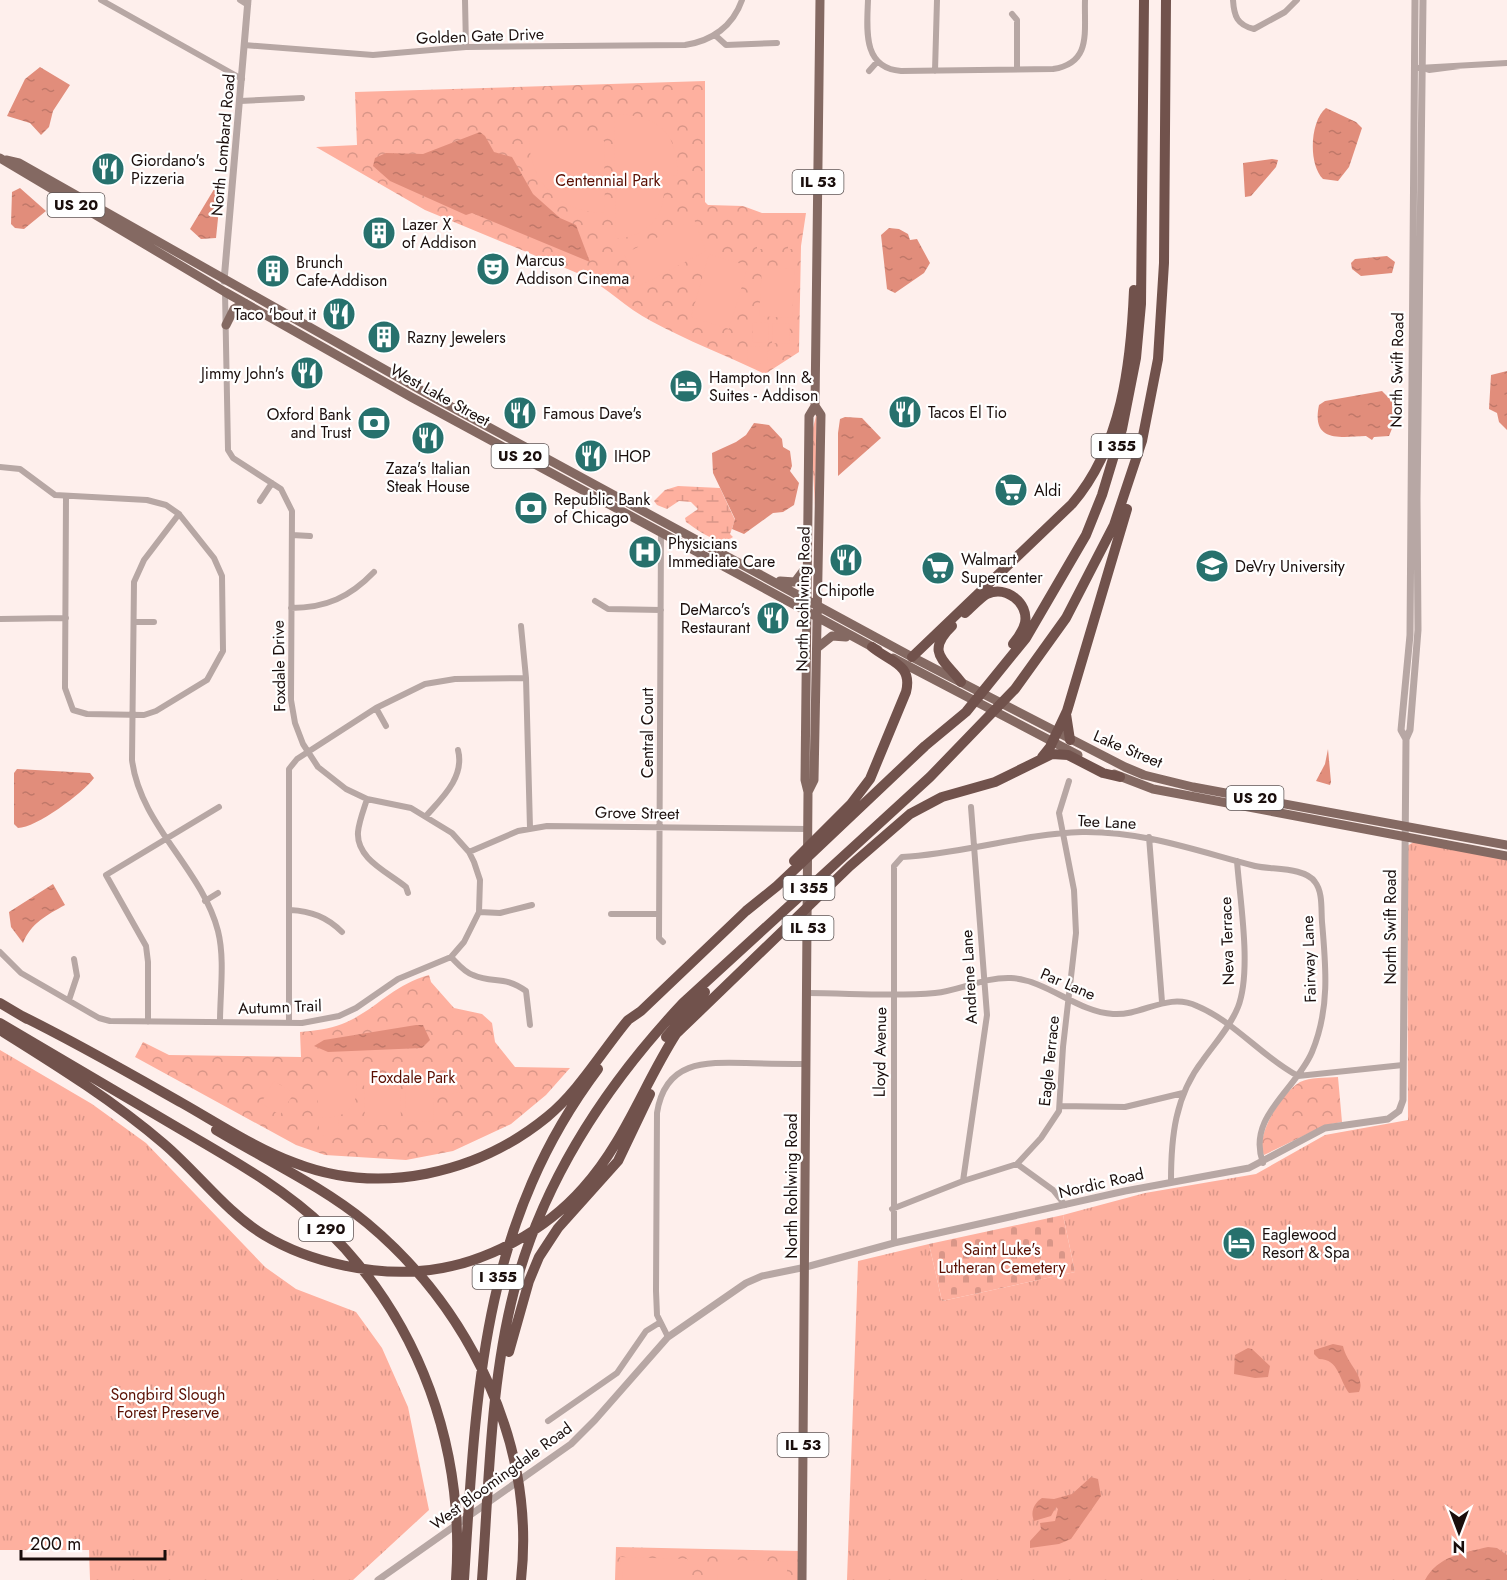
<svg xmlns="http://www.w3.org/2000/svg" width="1507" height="1580" viewBox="0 0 1507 1580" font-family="Jost,sans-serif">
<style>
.grass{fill:url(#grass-tufts)}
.wetland{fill:url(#wetland-marsh)}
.cemetery{fill:url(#cemetery-stones)}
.park{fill:url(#park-crowns)}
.pitch{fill:#feb09f}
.water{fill:url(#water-ripples)}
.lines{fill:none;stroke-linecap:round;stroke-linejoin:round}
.minor{stroke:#b7a7a4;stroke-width:6}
.tertiary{stroke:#b7a7a4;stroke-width:7}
.primary{stroke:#846962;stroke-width:9}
.motorway{stroke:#71524c;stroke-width:10}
.labels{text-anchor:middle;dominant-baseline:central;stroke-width:4.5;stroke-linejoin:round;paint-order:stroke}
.shield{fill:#fff;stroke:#5f5655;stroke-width:1.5}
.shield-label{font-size:15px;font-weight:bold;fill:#1a0e0c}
.street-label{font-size:16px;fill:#1a0e0c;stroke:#fff}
.poi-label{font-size:16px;fill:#1a0e0c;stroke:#fff;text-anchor:start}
.park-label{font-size:16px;fill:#5b1003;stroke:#fff}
</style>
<defs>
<pattern id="grass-tufts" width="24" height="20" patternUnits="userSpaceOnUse" patternTransform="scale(1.5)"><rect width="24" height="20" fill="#feb09f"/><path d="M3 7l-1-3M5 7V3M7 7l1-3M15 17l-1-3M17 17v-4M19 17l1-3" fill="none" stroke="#d99688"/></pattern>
<pattern id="wetland-marsh" width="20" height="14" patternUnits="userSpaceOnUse" patternTransform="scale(1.5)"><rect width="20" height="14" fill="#feb09f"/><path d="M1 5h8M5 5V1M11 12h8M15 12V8" fill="none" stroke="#d99688"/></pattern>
<pattern id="cemetery-stones" width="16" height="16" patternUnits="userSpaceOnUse" patternTransform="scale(1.5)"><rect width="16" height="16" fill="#feb09f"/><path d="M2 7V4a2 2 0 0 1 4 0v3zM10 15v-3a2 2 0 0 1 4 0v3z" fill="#d99688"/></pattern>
<pattern id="park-crowns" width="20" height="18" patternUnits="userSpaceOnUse" patternTransform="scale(1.5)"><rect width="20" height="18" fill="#feb09f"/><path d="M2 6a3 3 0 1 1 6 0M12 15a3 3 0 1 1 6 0" fill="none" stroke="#d99688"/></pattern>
<pattern id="water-ripples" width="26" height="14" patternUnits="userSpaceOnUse" patternTransform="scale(1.5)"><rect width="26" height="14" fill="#e18d7b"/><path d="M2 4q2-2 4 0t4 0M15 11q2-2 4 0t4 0" fill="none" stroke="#c07869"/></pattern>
</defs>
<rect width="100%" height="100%" fill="#feefec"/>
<path class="grass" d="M 817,412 L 815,506 L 811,436 Z
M 1417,840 L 1507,859 L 1507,1580 L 847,1580 L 858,1261 L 929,1244 L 942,1301 L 1075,1272 L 1063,1215 L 1145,1193 L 1256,1174 L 1325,1135 L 1408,1120 L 1407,846 Z
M 0,1050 L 92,1104 L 146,1143 L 265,1267 L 296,1289 L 356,1312 L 382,1348 L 408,1407 L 429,1510 L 353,1580 L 90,1580 L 89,1550 L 0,1550 Z"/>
<path class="wetland" d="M 678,486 L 720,488 L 735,520 L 730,534 L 733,537 C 718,547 698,530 686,522 L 685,518 L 698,509 L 691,502 L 679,501 L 667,509 L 657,505 L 654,501 L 665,490 Z"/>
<path class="cemetery" d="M 1063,1215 L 1075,1272 L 942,1301 L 929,1244 Z"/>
<path class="park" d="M 705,81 L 705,202 L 708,205 L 743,206 L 762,213 L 806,213 L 801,246 L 799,352 L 765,374 C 727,356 688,341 651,321 C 626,308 608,288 582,275 L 425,210 L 316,147 L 357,145 L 355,92 Z
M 429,975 L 431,982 L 454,1008 L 482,1014 L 492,1023 L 495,1042 L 515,1067 L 570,1068 L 546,1095 L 511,1124 L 453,1151 L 406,1160 L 325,1155 L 296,1145 L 135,1057 L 143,1042 L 169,1055 L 301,1057 L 300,1032 C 314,1031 329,1029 342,1024 C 375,1011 392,985 429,975 Z
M 1338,1077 L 1342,1122 L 1326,1125 L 1264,1155 C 1254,1137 1282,1092 1300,1082 C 1310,1077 1326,1078 1338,1077 Z
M 616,1547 L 801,1551 L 801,1580 L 615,1580 Z"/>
<path class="pitch" d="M 614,114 C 657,115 677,130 678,175 L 618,177 L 615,174 Z
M 529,138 L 601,138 L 604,141 L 605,213 C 560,213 529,182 529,138 Z
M 619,189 L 664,189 C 664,219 646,236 616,239 L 615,192 Z
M 694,219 L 706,251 L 639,286 L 624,254 Z
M 757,232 L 765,232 L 765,249 L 757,249 Z
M 788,232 L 796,232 L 796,249 L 788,249 Z
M 709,254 L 748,266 L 729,329 L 691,317 Z
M 762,267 L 795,269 L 792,318 L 759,316 Z
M 753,322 L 769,323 L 768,343 L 752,342 Z
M 773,323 L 790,324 L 789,344 L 772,343 Z
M 748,346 L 768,347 L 767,364 L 747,363 Z
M 460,1073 L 460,1092 L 448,1095 L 441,1092 L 438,1085 L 442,1074 Z
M 321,1079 L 356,1079 C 360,1107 346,1120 318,1117 L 318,1082 Z
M 400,1079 L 401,1125 L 365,1125 L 364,1080 Z
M 274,1081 L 294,1093 L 280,1115 L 261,1103 Z
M 405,1082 L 433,1082 L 434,1121 L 406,1122 Z
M 319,1119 L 339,1119 L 338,1136 L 319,1135 Z
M 620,1557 L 687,1559 L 690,1563 L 690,1580 L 623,1580 Z
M 723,1559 L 788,1562 L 786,1580 L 717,1580 L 718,1564 Z"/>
<path class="water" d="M 40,67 L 70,85 L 53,111 L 49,127 L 41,135 L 30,123 L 7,116 L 25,79 Z
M 1326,108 L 1356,122 L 1362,128 L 1349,167 L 1338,181 L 1323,179 C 1308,164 1310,121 1326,108 Z
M 480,132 L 485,136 L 494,152 L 512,157 L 533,194 L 560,218 L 576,225 L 590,262 L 472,213 L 466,215 L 390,181 L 373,166 L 375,158 L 386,153 L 423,154 Z
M 1272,159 L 1278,160 L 1276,167 L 1251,196 L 1245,197 L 1243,163 Z
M 216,186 L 221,189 L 216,238 L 201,239 L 190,229 Z
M 20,188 L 46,211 L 24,229 L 15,228 L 11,224 L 12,192 Z
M 889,228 L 899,229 L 908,234 L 910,240 L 917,239 L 930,263 L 924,273 L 895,293 L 887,289 L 881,235 Z
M 1387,256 L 1395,262 L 1392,273 L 1361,276 L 1352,269 L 1351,263 L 1355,259 Z
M 1507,371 L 1507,430 L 1499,422 L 1497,413 L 1489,409 L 1491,375 Z
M 1382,391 L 1392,401 L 1393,426 L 1389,436 L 1374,437 L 1372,440 L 1366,436 C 1340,437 1311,443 1319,405 L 1325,401 Z
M 845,417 L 862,418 L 881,438 L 838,476 L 838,433 L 840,419 Z
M 754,423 L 769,425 L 782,439 L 783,447 L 790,451 L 792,466 L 790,471 L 799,483 L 794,505 L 783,512 L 773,513 L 744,534 L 732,529 L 735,519 L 713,473 L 712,453 L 736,442 L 746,435 Z
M 1328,749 L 1331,782 L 1330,785 L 1316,781 L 1325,764 Z
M 17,769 L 90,773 L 94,778 C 83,793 36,828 18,828 L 14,824 L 14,773 Z
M 53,884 L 65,905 C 47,915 31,923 23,943 L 11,927 L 9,912 Z
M 416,1025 L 423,1025 L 430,1040 L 422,1048 L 328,1052 L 314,1046 L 324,1040 Z
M 1333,1344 L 1343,1346 C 1347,1365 1366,1376 1359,1392 L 1349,1393 C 1339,1380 1339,1359 1319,1359 L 1314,1354 L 1314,1350 Z
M 1248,1348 L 1252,1349 L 1270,1366 L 1268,1377 L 1255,1378 L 1234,1374 L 1235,1355 Z
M 1091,1477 L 1098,1479 L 1101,1496 L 1071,1539 L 1059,1544 L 1030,1548 L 1030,1541 L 1041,1529 L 1040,1523 L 1055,1521 L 1058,1509 L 1056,1507 L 1051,1516 L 1034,1521 C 1030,1512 1034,1503 1042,1498 L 1054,1499 L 1072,1494 Z
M 1488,1547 L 1497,1548 L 1507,1555 L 1507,1580 L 1425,1580 C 1438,1556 1463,1553 1488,1547 Z"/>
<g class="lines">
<path class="minor" d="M 101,0 L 242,79
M 240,0 L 248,5
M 465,0 L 466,47
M 868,0 C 867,29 862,68 901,71 L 1053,69 C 1092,63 1084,32 1085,0
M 1233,0 C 1234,16 1237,25 1254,29 L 1285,12 L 1297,0
M 1012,14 L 1017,20 L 1017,69
M 715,35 L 726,45 L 777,43
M 244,45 L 373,55 L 466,47 L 685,45 C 712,41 733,26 742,0
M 1418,68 L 1507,63
M 1423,68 L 1429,70 L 1460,66
M 869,71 L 877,62
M 935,71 L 937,0
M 240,101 L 302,98
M 0,467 L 20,469 L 55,495 L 147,500 L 166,505 L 179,514 L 214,558 L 222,576 L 223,651 L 207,680 L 156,711 L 144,715 L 87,714 L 73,710 L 65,688 L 66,497
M 260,501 L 272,483
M 179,514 L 144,560 L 134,582 L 132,760 C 140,825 202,869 218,931 C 225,959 220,993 220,1022
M 661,532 L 659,938 L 663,942
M 292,535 L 310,536
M 595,601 L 608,609 L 661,610
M 291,608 C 326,608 350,597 374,572
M 0,619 L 66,618
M 134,622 L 154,622
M 521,626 L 526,678 L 530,828
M 376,708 L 386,726
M 367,799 C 364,809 359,821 358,832 C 356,859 388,872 406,887 L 408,893
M 426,816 C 442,798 465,777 458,750
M 1149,837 L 1162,1002
M 469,852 L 518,831 L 547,826 L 808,829
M 205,901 L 218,893
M 290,910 C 311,911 327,917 342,932
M 479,912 L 500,913 L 532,905
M 611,914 L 659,914
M 0,952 L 21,973 L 99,1018 L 110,1021 L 302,1023 L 339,1016 L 356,1008 L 398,979 L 451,957 L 464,942 L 479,912 L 480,880 L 474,862 L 469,852 L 452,833 L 411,808 L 367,799 L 346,789 L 318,767 L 303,744 L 295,723 L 291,700 L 292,511 L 281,489 L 233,458 L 228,450 L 225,292
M 451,957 C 457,963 464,972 473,975 C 494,984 504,975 526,991 L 530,1025
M 807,993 C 849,993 893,997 935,993 C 961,990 984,977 1011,978 C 1047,980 1077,1012 1113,1014 C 1143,1016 1167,992 1197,1006 C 1235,1022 1262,1057 1298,1076 L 1403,1065
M 69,1000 L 77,976 L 74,959
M 148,1022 L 148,962 L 146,946 L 106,875 L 219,807
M 289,1023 L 289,769 L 297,759 L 376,708 L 425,684 L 455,679 L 526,678
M 1060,1106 L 1125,1107 L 1183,1093
M 1017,1164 L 1053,1190 L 1065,1205
M 963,1181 L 987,1015 L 971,807
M 1171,1181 C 1171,1137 1175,1096 1203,1060 C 1215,1043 1230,1027 1238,1007 C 1252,971 1240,901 1237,861
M 892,1209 L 963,1181 L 1017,1164 L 1041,1138 L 1059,1111 L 1063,1047 L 1076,933 L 1074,890 L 1059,813 L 1069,781
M 894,1243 L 894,866 L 902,857 C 962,854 1021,834 1082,832 C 1143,831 1197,851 1255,866 C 1272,870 1305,867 1315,882 C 1323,892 1321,910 1322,922 C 1326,967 1330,1009 1312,1052 C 1296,1090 1246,1117 1263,1163
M 668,1337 L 657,1315 L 656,1291 L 657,1113 C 665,1061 704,1062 746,1063 C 766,1064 787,1064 807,1064
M 548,1421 L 617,1373 L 646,1331 L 659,1323"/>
<path class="tertiary" d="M 224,281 L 248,0
M 1406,739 L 1401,730 L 1410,635 L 1415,0
M 378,1580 L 571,1444 L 595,1420 L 668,1337 L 746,1283 L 762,1276 L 806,1267 L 894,1243 L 1125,1191 L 1249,1168 L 1325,1128 L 1388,1119 L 1399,1111 L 1403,1100 L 1406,739 L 1410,730 L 1418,630 L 1417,499 L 1423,0"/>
<path class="primary" d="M 0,158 L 225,292 L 411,397 L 878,650
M 6,160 L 19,163 L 435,398 L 912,657 L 1125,767 L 1144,775 L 1193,787 L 1507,845
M 226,325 L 234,309 L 245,303
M 780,581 L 795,582 L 804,570
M 817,648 L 832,636 L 846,637
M 893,658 L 1078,755
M 1114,774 L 1153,789 L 1507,856
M 808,792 L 814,780 L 821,415 L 815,406
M 802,1580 L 808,792 L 805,780 L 809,416 L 815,406 L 820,0"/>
<path class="motorway" d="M 965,613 C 972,607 980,598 987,594 C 1006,585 1029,603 1025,623 C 1023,631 1018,638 1013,644
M 952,626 C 924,653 946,661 961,682
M 912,657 L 1072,504 C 1122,446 1131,363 1134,290
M 1066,714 L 1070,740
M 1042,757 L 1050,747 L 1067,711 L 1127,509
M 794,861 L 851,804 L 870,779 L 906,692 C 913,664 890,662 872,647
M 0,1003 L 27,1019
M 22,1016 C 77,1043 129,1073 182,1103 C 219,1124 255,1148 295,1163 C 380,1196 477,1174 547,1117 C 579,1091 602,1051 628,1020 L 641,1011 L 746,911 L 777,886 L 925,746 L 966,712 L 1026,638 L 1086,535 L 1102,495 L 1122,429 L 1136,358 L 1141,304 L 1144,0
M 0,1023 C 60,1058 120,1094 180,1129 C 231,1159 284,1188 326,1229 C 421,1322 465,1449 456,1580
M 0,1030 C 56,1065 114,1101 164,1144 C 198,1173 226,1212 264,1235 C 310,1263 377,1277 430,1270 C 487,1263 546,1230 583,1188 C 624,1143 644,1084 676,1034 L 850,866 L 910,814 L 942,797 L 995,782 L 1052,754 L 1068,755 L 1103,773 L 1120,777
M 666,1037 L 705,992
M 216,1130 C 266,1160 322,1186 367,1223 C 470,1309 536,1444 521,1580
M 509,1352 L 529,1281 L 539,1257 L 558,1228 L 618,1161 L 650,1094
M 464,1580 C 476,1393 481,1225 598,1069
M 482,1580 C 489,1484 490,1384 514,1291 C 543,1180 605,1086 683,1003 L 930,777 L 1015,689 L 1066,618 L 1114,525 L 1142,441 L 1158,359 L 1164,263 L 1166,0"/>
</g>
<defs>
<g id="restaurant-disc" transform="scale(1.725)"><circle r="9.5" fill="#27716d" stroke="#fff"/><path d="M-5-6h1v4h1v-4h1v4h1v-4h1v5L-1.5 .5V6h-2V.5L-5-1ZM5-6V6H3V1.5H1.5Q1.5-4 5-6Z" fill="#fff"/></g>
<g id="building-disc" transform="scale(1.725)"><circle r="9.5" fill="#27716d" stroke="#fff"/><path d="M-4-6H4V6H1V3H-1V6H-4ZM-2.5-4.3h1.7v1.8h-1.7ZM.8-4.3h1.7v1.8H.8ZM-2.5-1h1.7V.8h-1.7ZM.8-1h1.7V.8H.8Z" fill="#fff"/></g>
<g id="theatre-disc" transform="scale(1.725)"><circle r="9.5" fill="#27716d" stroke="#fff"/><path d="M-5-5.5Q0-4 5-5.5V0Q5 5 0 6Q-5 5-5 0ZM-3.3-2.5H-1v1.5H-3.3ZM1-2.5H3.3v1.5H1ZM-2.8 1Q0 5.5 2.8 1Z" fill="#fff"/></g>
<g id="hotel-disc" transform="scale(1.725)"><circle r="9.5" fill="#27716d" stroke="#fff"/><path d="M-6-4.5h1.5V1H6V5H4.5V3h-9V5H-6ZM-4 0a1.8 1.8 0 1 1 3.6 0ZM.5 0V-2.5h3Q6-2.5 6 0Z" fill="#fff"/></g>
<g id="bank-disc" transform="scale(1.725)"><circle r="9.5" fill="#27716d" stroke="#fff"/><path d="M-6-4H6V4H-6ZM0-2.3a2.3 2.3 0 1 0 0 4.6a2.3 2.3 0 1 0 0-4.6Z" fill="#fff"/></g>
<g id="supermarket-disc" transform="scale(1.725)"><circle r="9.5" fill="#27716d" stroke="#fff"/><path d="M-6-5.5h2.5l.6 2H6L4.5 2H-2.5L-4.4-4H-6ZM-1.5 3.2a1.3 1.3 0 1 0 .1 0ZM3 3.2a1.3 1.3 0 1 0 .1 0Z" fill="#fff"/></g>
<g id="hospital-disc" transform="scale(1.725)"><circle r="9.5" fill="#27716d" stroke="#fff"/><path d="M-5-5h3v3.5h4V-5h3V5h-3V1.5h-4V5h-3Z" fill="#fff"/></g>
<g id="university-disc" transform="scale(1.725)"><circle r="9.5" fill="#27716d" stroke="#fff"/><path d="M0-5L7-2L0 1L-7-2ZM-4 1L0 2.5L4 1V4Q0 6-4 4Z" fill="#fff"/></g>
</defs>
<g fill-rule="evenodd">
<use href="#restaurant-disc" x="108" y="169"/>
<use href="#building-disc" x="379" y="233"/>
<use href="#theatre-disc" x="493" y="269"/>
<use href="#building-disc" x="273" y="271"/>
<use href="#restaurant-disc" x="339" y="314"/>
<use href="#building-disc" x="384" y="337"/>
<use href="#restaurant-disc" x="307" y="373"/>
<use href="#hotel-disc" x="686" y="386"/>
<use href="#restaurant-disc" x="905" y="412"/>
<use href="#restaurant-disc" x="520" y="413"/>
<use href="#bank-disc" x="374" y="423"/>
<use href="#restaurant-disc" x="428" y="438"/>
<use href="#restaurant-disc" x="591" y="456"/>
<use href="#supermarket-disc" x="1011" y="490"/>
<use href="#bank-disc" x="531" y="508"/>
<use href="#hospital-disc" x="645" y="552"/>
<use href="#restaurant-disc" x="846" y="560"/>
<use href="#university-disc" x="1212" y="566"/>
<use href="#supermarket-disc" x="938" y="568"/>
<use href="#restaurant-disc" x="773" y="618"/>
<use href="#hotel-disc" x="1239" y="1243"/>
</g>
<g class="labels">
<g class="shield">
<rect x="792.5" y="170" width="51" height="24" rx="4.5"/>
<rect x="47.5" y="193" width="57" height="24" rx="4.5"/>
<rect x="1091.5" y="434" width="51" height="24" rx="4.5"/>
<rect x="491.5" y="444" width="57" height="24" rx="4.5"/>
<rect x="1226.5" y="786" width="57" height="24" rx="4.5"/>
<rect x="783.5" y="876" width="51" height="24" rx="4.5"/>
<rect x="782.5" y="916" width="51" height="24" rx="4.5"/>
<rect x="299" y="1217" width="54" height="24" rx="4.5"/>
<rect x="472.5" y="1265" width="51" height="24" rx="4.5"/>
<rect x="777.5" y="1433" width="51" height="24" rx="4.5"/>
</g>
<g class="shield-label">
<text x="818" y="182">IL 53</text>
<text x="76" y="205">US 20</text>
<text x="1117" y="446">I 355</text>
<text x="520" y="456">US 20</text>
<text x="1255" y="798">US 20</text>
<text x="809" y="888">I 355</text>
<text x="808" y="928">IL 53</text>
<text x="326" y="1229">I 290</text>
<text x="498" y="1277">I 355</text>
<text x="803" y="1445">IL 53</text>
</g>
<g class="street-label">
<text transform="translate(480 36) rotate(-2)">Golden Gate Drive</text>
<text transform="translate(223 145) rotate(-85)">North Lombard Road</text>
<text transform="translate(1397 370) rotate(-89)">North Swift Road</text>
<text transform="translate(440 395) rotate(29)">West Lake Street</text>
<text transform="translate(803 599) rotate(-89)">North Rohlwing Road</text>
<text transform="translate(279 666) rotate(-91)">Foxdale Drive</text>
<text transform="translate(647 733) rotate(-90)">Central Court</text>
<text transform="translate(1128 749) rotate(23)">Lake Street</text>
<text transform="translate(637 813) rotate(1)">Grove Street</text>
<text transform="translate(1107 822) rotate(3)">Tee Lane</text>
<text transform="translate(1390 927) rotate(-90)">North Swift Road</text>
<text transform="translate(1227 941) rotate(-92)">Neva Terrace</text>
<text transform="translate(1309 959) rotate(-92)">Fairway Lane</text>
<text transform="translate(969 977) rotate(-93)">Andrene Lane</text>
<text transform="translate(1068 984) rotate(23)">Par Lane</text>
<text transform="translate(280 1007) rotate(-2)">Autumn Trail</text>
<text transform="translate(880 1052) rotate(-89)">Lloyd Avenue</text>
<text transform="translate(1049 1061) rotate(-84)">Eagle Terrace</text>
<text transform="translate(1101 1183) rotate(-13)">Nordic Road</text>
<text transform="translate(791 1186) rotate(-90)">North Rohlwing Road</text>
<text transform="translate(501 1476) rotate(-36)">West Bloomingdale Road</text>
</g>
<g class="poi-label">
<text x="131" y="160">Giordano's<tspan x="131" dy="18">Pizzeria</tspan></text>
<text x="402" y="224">Lazer X<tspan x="402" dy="18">of Addison</tspan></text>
<text x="516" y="260">Marcus<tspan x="516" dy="18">Addison Cinema</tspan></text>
<text x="296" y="262">Brunch<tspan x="296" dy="18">Cafe-Addison</tspan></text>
<text x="316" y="314" text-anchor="end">Taco 'bout it</text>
<text x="407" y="337">Razny Jewelers</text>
<text x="284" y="373" text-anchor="end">Jimmy John's</text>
<text x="709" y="377">Hampton Inn &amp;<tspan x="709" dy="18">Suites - Addison</tspan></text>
<text x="928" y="412">Tacos El Tio</text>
<text x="543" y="413">Famous Dave's</text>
<text x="351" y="414" text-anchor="end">Oxford Bank<tspan x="351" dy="18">and Trust</tspan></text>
<text x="614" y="456">IHOP</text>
<text x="428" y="468" text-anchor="middle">Zaza's Italian<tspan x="428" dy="18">Steak House</tspan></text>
<text x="1034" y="490">Aldi</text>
<text x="554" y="499">Republic Bank<tspan x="554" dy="18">of Chicago</tspan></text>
<text x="668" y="543">Physicians<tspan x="668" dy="18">Immediate Care</tspan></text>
<text x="961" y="559">Walmart<tspan x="961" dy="18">Supercenter</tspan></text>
<text x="1235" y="566">DeVry University</text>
<text x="846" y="590" text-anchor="middle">Chipotle</text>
<text x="750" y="609" text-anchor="end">DeMarco's<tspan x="750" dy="18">Restaurant</tspan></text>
<text x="1262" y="1234">Eaglewood<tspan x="1262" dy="18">Resort &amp; Spa</tspan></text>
</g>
<g class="park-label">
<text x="608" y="180">Centennial Park</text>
<text x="413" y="1077">Foxdale Park</text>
<text x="1002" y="1249">Saint Luke's<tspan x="1002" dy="18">Lutheran Cemetery</tspan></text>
<text x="168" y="1394">Songbird Slough<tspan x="168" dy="18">Forest Preserve</tspan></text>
</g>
</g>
<g transform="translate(1459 1532) rotate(180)" stroke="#ffffff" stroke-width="4.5" paint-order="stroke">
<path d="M0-4.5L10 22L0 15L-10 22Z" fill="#1a0e0c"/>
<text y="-9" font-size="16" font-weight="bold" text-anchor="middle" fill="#1a0e0c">N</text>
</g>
<path d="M21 1550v9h144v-9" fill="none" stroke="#1a0e0c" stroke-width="3"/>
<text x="30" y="1550" font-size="18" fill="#1a0e0c" stroke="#ffffff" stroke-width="4.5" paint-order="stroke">200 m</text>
</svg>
